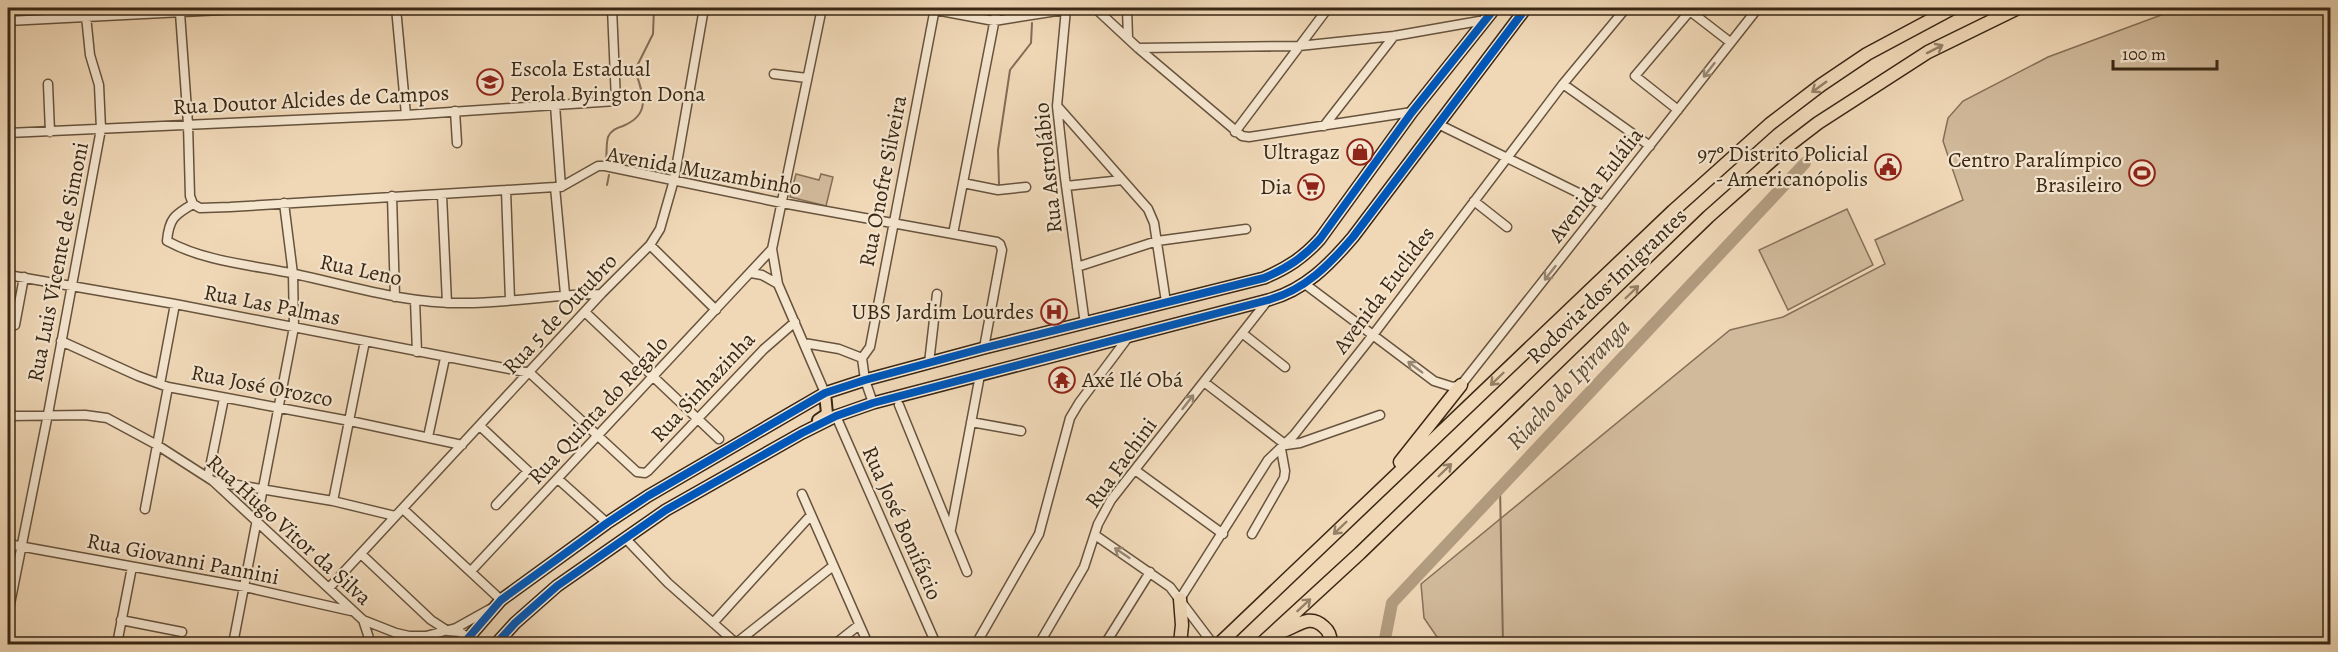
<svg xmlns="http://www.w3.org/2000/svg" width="2338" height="652" viewBox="0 0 2338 652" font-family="Alegreya,serif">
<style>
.green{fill:#d1ba9b;stroke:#857058;stroke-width:1.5}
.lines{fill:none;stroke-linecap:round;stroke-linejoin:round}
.stream{stroke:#826d55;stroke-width:2}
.river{stroke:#b29c80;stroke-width:12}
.minor-casing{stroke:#67533d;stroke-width:11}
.major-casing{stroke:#392714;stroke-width:14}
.highway-casing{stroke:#392714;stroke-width:15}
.minor{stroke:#f5e6d0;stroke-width:8}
.major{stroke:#f0d8b7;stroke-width:10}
.highway{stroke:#f0d8b7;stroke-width:12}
.cycleway-casing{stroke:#f5e6d0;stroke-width:11}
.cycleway{stroke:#0057b8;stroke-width:8}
.oneway{stroke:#948066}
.oneway2{stroke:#978672}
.labels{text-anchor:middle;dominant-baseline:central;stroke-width:4.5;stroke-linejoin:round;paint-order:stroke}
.poi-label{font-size:22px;fill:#392714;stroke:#f5e6d0;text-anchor:end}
.street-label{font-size:22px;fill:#392714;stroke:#f5e6d0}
.water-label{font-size:24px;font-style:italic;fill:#5d4a34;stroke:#f5e6d0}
</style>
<rect width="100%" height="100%" fill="#f0d8b7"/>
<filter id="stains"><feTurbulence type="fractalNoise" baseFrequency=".00333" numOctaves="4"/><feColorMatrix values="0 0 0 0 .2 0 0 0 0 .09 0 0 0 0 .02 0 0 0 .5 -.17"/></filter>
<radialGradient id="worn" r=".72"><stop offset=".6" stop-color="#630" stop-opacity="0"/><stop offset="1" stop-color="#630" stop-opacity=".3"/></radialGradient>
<path class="green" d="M 2180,8 L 2330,8 L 2330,644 L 1436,644 L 1437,637 L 1424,618 L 1421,584 L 1730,330 L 1783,317 L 1885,264 L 1875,240 L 1963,200 L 1943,141 L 1948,118 L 1963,101 L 2048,57 Z
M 796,174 L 819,180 L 821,174 L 833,177 L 826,206 L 790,197 Z
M 1847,209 L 1873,265 L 1788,310 L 1759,250 Z
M 225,485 L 258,492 L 260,495 L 254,512 L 253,513 L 225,491 Z"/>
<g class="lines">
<path class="stream" d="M 606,161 C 607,153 606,144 608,137 C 611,130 617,128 623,126 C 652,114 643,94 635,70 L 653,34 L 654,8
M 999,184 L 998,150 L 1010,70 L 1031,43 L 1032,23
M 607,185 L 609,175
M 1500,487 L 1503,644"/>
<path class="river" d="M 1384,644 L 1392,603 L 1805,163"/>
<g class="minor-casing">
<path id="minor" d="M 396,8 L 406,115
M 822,8 L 772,249 L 778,284 L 825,393
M 925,8 L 994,21 L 1076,8
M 1095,8 L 1138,48 L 1242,136 L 1249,137 L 1412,112
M 1127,8 L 1128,38
M 1686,8 L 1730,42
M 1066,9 L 1057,106 L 1065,178 L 1085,324
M 180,13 L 188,124 L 190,196 L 193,204
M 8,21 L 261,8
M 1138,48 L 1299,46 L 1394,36 L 1485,20
M 774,74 L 807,78
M 48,84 L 50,132
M 1563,84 L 1650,146
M 555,105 L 561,187
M 1058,107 L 1148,209 L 1154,223 L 1166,302
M 1678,110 L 1635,76 L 1690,11
M 455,111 L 457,143
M 1438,124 L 1603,205
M 1324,126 L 1394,36
M 1235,132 L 1328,8
M 8,133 L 406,115 L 616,101 L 612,8
M 963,183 L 998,190 L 1026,187
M 1066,186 L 1122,180
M 555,187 L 565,294
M 506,190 L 510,300
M 442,195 L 447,303
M 392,196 L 395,297
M 1474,201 L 1507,227
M 193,204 L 200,208 L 230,207 L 555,187 L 561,187 L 598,166 L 605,166 L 782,203 L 997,242 L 1000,244 L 1002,250 L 984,348
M 193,204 C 174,215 169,219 167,241 C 206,262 252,265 295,274 C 351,286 407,304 465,303 C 511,303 556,294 601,294
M 953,234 L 997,8
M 650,245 L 716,310
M 1077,267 L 1157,241 L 1246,229
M 751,273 L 762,275 L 778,284
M 8,275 L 175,304 L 530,373 L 637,472 L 645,473 L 648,471 L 764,349 L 795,322
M 1305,284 L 1434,381 L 1453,387 L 1461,385 L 1758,8
M 415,300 L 417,352
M 586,313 L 719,439
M 15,325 L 24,277
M 1242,333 L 1285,367
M 61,341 L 138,376 L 168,387 L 350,421 L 462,445
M 804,343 L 839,349 L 862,358 L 865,380 L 873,403
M 862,358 L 870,347 L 935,8
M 929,363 L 937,294
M 1204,382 L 1286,445 L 1300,443 L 1380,415
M 160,384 L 175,304
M 899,405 L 967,572
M 8,416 L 85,415 L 107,418 L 157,445 L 213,481 L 363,620 L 396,633 L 409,636 L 426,636 L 456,628 L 490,609
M 836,416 L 936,644
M 971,422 L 1021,431
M 480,426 L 528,471 L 496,505
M 428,437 L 445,358
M 1135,470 L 1223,534
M 208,477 L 224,398
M 558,479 L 607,523
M 213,481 L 333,501 L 395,516
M 802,494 L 868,644
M 333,501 L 365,341
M 145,509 L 168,387
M 403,509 L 501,600
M 951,529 L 980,375
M 1252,534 L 1284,478 L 1285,471 L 1281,449
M 1095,535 L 1170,587 L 1213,644
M 626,539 L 668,583 L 737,644
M 8,544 L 245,587 L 351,611
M 361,554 L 431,620 L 448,631 L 460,632 L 477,644
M 471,571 L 772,249
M 329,588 L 601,294 L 650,245 L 660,229 L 674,180 L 704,8
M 1180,599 L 1268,460 L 1294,435 L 1373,335 L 1563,84 L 1626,8
M 8,614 L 48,414 L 101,129 L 99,85 L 90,55 L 86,16
M 121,620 L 182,632
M 363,620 L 371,644
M 713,623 L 811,515
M 117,644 L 132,567
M 233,644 L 294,327 L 293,274 L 284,203
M 735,644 L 833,566
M 835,644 L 859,625
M 976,644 L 1039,534 L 1070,418 L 1079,403 L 1129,336
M 1039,644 L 1084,567 L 1098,524 L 1111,500 L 1268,300
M 1105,644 L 1150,572"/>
</g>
<g class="major-casing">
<path id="major" d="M 818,420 L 827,414 L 825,393
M 463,644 L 501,600 L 607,523 L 648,496 L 825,393 L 865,380 L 984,348 L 1264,278 C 1287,268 1303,258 1320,239 L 1412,112 L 1495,8
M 496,644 L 515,623 L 557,586 L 666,510 L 802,433 L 836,416 L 873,403 L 1268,300 C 1305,290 1329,265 1353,237 L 1526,8"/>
</g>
<g class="highway-casing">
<path id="highway" d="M 1400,462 L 1461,385
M 1180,599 L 1182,625 L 1180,644
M 1279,632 C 1294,630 1308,611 1324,627 C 1329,631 1331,638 1331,644
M 1219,644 L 1673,211 L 1770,124 L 1821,85 L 1867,54 L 1953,8
M 1261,644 L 1360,553 L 1708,217 L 1788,146 L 1818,123 L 1928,52 L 2018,8"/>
</g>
<use href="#minor" class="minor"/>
<use href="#major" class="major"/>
<use href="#highway" class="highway"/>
<g class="cycleway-casing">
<path id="cycleway" d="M 463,644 L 501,600 L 607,523 L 648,496 L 825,393 L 865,380 L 984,348 L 1264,278 C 1287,268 1303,258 1320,239 L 1412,112 L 1495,8
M 496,644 L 515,623 L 557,586 L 666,510 L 802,433 L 836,416 L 873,403 L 1268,300 C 1305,290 1329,265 1353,237 L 1526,8"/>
</g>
<use href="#cycleway" class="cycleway"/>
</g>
<defs><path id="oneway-shaft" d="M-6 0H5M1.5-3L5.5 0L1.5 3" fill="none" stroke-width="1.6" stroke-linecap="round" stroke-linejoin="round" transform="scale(1.5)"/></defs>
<g class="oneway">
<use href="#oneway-shaft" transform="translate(1935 49) rotate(-27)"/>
<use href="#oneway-shaft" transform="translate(1819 87) rotate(144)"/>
<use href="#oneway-shaft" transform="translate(1632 292) rotate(-44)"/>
<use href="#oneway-shaft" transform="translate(1497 379) rotate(136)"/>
<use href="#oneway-shaft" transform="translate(1445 470) rotate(-44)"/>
<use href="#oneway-shaft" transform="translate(1340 528) rotate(136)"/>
<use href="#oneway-shaft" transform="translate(1304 605) rotate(-43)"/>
</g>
<g class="oneway2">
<use href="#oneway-shaft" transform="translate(1709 70) rotate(128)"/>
<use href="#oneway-shaft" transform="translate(1550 273) rotate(128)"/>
<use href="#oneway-shaft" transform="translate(1415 367) rotate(-143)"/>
<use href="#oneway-shaft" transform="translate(1188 402) rotate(-52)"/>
<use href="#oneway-shaft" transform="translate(1122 553) rotate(-146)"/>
</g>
<defs>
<g id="school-ring" transform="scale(1.35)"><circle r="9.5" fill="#f5e6d0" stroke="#8f2418" stroke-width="1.5"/><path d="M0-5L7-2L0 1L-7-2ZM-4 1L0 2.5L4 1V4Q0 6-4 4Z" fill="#8f2418"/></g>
<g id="shop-ring" transform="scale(1.35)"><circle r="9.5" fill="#f5e6d0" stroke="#8f2418" stroke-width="1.5"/><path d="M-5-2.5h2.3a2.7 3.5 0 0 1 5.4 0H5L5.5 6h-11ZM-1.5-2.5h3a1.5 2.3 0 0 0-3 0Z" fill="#8f2418"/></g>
<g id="civic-ring" transform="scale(1.35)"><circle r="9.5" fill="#f5e6d0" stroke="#8f2418" stroke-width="1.5"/><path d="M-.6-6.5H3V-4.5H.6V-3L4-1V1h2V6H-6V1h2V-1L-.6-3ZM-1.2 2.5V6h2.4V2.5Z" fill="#8f2418"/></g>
<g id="stadium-ring" transform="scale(1.35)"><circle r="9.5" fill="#f5e6d0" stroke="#8f2418" stroke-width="1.5"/><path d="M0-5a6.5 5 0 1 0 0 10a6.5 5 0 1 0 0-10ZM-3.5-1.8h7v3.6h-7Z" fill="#8f2418"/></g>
<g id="supermarket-ring" transform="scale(1.35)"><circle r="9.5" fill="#f5e6d0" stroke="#8f2418" stroke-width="1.5"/><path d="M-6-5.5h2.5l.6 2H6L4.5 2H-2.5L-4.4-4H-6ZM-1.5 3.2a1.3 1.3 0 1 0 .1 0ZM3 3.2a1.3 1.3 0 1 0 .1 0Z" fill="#8f2418"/></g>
<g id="hospital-ring" transform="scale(1.35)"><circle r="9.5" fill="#f5e6d0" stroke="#8f2418" stroke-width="1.5"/><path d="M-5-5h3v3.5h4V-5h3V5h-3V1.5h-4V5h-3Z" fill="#8f2418"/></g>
<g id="temple-ring" transform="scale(1.35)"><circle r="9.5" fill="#f5e6d0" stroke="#8f2418" stroke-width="1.5"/><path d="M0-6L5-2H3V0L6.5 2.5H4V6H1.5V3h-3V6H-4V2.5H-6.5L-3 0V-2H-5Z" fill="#8f2418"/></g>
</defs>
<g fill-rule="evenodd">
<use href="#school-ring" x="490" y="82"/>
<use href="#shop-ring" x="1360" y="152"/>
<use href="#civic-ring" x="1888" y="167"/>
<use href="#stadium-ring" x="2142" y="173"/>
<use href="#supermarket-ring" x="1311" y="187"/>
<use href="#hospital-ring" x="1054" y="312"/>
<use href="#temple-ring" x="1062" y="380"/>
</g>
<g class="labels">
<g class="poi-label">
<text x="510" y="69" text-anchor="start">Escola Estadual<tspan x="510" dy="25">Perola Byington Dona</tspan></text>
<text x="1340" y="152">Ultragaz</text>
<text x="1868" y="154">97º Distrito Policial<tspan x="1868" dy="25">- Americanópolis</tspan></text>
<text x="2122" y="160">Centro Paralímpico<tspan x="2122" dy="25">Brasileiro</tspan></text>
<text x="1292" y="187">Dia</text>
<text x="1034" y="312">UBS Jardim Lourdes</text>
<text x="1082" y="380" text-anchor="start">Axé Ilé Obá</text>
</g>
<g class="street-label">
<text transform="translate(311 100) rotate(-3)">Rua Doutor Alcides de Campos</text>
<text transform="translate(1048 168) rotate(-96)">Rua Astrolábio</text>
<text transform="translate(704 171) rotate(10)">Avenida Muzambinho</text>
<text transform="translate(883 181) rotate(-79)">Rua Onofre Silveira</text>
<text transform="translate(1596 185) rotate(-52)">Avenida Eulália</text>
<text transform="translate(58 262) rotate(-79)">Rua Luis Vicente de Simoni</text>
<text transform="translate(361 270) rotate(12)">Rua Leno</text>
<text transform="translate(1607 286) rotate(-44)">Rodovia dos Imigrantes</text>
<text transform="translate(1384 290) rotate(-53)">Avenida Euclides</text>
<text transform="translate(272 305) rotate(11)">Rua Las Palmas</text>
<text transform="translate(560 314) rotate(-47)">Rua 5 de Outubro</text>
<text transform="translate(262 386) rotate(11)">Rua José Orozco</text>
<text transform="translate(703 387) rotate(-47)">Rua Sinhazinha</text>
<text transform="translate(598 410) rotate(-47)">Rua Quinta do Regalo</text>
<text transform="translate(1121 463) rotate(-54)">Rua Fachini</text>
<text transform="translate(902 523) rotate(66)">Rua José Bonifácio</text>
<text transform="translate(289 530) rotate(42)">Rua Hugo Vitor da Silva</text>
<text transform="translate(183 559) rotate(11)">Rua Giovanni Pannini</text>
</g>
<g class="water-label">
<text transform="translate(1568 384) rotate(-47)">Riacho do Ipiranga</text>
</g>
</g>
<rect width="2338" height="652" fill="none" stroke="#f0d8b7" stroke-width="30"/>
<rect x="9" y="9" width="2320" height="634" fill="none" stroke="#392714" stroke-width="3"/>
<rect x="15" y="15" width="2308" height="622" fill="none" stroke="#392714" stroke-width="1.5"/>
<path d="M2113 60v9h104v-9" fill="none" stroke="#392714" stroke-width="3"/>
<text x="2122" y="60" font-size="18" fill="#392714" stroke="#f5e6d0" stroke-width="4.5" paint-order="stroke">100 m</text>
<rect width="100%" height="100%" filter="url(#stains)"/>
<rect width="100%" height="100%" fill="url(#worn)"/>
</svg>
